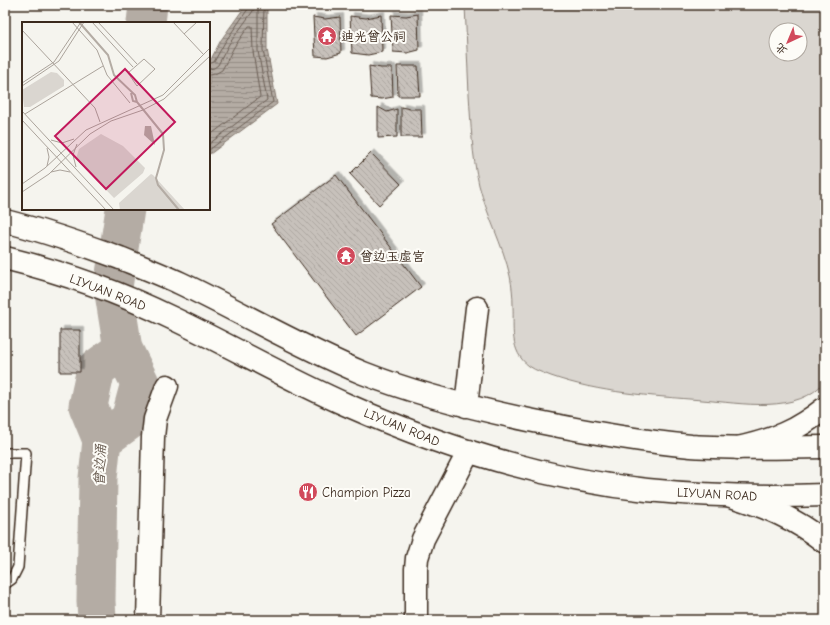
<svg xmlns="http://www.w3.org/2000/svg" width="830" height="625" viewBox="0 0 830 625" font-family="'Comic Neue','LXGW WenKai TC',sans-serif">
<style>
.green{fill:#dad6d0;stroke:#8a8077;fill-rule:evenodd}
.water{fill:url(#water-rules);stroke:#84786e}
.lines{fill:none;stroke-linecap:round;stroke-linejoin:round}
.shore{stroke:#6b5e54;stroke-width:1}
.river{stroke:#b4aca4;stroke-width:39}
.building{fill:url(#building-back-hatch);stroke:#3b2a1e;filter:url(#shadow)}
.service-casing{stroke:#3b2a1e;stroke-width:12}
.tertiary-casing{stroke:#3b2a1e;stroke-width:25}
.primary-casing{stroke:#3b2a1e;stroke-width:25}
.service{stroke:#fdfcf7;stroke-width:9}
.tertiary{stroke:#fdfcf7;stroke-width:22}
.primary{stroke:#fdfcf7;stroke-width:22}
.labels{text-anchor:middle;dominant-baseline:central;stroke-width:4;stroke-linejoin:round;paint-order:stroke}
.poi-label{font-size:13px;fill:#3b2a1e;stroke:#fdfcf7;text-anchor:start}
.street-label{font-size:13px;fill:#3b2a1e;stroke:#fdfcf7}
.water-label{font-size:14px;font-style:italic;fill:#65584d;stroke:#fdfcf7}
.inset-river{fill:none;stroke:#b4aca4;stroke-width:2}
.inset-road{fill:none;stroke:#aba39b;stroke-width:1}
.view{fill:#c2185b;fill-opacity:0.15;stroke:#c2185b;stroke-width:2}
.inset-edge{fill:none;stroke:#3b2a1e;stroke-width:2}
</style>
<defs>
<pattern id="water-rules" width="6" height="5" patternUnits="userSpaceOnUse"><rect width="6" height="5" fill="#b4aca4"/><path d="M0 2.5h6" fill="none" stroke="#948c85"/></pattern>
<pattern id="building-back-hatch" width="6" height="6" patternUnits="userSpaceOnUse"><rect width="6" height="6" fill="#c7c1bb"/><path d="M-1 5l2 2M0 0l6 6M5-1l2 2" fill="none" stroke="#aca6a0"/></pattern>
<filter id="shadow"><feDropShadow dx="3.5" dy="-3.5" stdDeviation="0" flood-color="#0004"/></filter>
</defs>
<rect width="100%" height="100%" fill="#f5f4ee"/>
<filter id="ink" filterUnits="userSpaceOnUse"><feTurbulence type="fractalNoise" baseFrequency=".025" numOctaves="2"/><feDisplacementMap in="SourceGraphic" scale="8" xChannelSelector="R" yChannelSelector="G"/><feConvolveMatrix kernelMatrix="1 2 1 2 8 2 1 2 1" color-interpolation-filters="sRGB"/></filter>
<g filter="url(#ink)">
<path class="green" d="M 465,5 L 825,5 L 825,381 C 799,415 740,403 702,400 C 652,396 599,393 551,376 C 544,373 536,371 529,366 C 509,351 514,328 513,306 C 513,296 512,286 510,276 C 503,245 487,216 479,185 C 472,155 471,125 469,94 C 468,64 466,35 465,5 ZM 776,30 L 800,30 L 800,54 L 776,54 Z"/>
<path class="water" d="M 246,5 L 267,5 L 267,49 L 277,104 L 210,154 L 209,63 L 221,40 Z"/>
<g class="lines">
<path class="shore" d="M 209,64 L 214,62 L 225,42 L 248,9 L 249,5
M 209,69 L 214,68 L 218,65 L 229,44 L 253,11 L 254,5
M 209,75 L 215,74 L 222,70 L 234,47 L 249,26 L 252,26 L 253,51 L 260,97 L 209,136
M 209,144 L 267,100 L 258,51 L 258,5
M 209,150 L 273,102 L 263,50 L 264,5"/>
<path class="river" d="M 146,23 L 148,5
M 102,440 L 130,420 L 140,383 L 123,349
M 97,620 L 96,601 L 98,478 L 102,440 L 88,406 L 96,369 L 123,349 L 113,287 L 125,209"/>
</g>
<path class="building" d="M 312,5 L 341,5 L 328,8 L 312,6 Z
M 418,14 L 419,50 L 407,53 L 393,52 L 391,15 L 406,16 Z
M 381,15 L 382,52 L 368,55 L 352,53 L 350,16 L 366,18 Z
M 313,17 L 325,19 L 340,17 L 341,53 L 327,57 L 315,56 Z
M 369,66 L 381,68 L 392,68 L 393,97 L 382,99 L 371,98 Z
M 397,66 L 418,66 L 420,96 L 398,96 Z
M 378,107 L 387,112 L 397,109 L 397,137 L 378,138 Z
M 401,107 L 410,109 L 421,109 L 422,137 L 401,137 Z
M 371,153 L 401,184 L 379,205 L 350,174 Z
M 336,175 L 421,287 L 356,336 L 271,224 Z
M 60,330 L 80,330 L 80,372 L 60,372 Z"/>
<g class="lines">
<g class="service-casing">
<path id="service" d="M 5,453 L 26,453 L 18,567 L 12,579 L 5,584"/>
</g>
<g class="tertiary-casing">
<path id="tertiary" d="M 5,221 C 44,231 82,244 120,258 C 140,266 161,274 180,283 C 241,312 300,347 363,373 C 416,394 472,408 529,420 C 583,431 636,441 691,446 C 735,449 780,448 825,447
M 5,258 C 62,272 119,292 172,318 C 231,346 288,379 347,405 C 442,447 544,479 647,490 C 706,496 765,497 825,495
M 466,406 L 477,308
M 148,620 L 153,437 L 155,419 L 167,386
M 416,620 L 416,569 L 417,558 L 423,539 L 469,451"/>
</g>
<g class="primary-casing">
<path id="primary" d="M 738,448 C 774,440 796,431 825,408
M 731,496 C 767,507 794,518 825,542"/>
</g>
<use href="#service" class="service"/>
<use href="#tertiary" class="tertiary"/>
<use href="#primary" class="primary"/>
</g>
</g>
<defs>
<g id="temple-disc" transform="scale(1)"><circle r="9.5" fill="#d1495b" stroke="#fdfcf7"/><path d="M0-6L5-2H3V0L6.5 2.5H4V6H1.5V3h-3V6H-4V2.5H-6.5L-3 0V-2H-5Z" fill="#fff"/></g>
<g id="restaurant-disc" transform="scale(1)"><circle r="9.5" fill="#d1495b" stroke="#fdfcf7"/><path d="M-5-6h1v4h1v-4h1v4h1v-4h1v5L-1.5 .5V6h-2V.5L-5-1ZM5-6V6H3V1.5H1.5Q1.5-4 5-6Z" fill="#fff"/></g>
</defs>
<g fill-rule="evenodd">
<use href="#temple-disc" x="327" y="36"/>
<use href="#temple-disc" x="346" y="256"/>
<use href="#restaurant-disc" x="308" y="492"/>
</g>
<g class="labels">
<g class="poi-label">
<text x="341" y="36">迪光曾公祠</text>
<text x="360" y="256">曾边玉虚宫</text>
<text x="322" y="492">Champion Pizza</text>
</g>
<g class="street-label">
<text transform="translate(108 292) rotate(21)">LIYUAN ROAD</text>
<text transform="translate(402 427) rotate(22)">LIYUAN ROAD</text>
<text transform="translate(717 494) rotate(3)">LIYUAN ROAD</text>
</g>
<g class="water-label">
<text transform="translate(100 465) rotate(-87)">曾边涌</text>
</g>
</g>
<g transform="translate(22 22)">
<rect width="188" height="188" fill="#f5f4ee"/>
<path d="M 29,50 L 35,51 L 42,58 L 42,64 L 8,85 L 2,85 L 0,68 ZM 79,112 L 101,124 L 123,146 L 121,151 L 92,176 L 54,137 L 57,127 ZM 129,152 L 131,153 L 163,188 L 98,188 L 97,181 Z" fill="#dad6d0"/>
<path d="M 123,104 L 129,104 L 133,123 L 122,113 Z" fill="#b4aca4"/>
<path class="inset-river" d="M 57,0 L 86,33 L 92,53 L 113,73 L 115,80 L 141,112 L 142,128 L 134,156 L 136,163 L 157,188M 109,71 L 111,79 L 115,80"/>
<path class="inset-road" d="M 50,0 L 75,28 L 85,53 L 108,81M 70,0 L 111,45M 76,0 L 115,42M 151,0 L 182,33M 0,8 L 73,86 L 78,100M 162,12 L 175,0M 122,37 L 133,47 L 115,64 L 106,51 ZM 0,61 L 32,40 L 59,0M 0,64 L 37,39 L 62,0M 0,89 L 92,188M 3,92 L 81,44M 0,98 L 84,188M 29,118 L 40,121 L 52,117M 25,144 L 27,135 L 25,126M 54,145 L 51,133 L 55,122M 29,150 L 38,148 L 48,150M 0,162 L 23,146 L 64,108 L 141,73 L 188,26M 0,170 L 27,152 L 68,112 L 89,99 L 121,88 L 142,77 L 188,34"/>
<path class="view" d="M 103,47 L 153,100 L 84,167 L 33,114 Z"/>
<rect width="188" height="188" class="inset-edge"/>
</g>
<rect width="830" height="625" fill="none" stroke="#fdfcf7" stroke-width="20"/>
<rect x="10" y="10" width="810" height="605" fill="none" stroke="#3b2a1e" stroke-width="1.5" filter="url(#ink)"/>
<g transform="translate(788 42) rotate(224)"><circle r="19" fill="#fdfcf7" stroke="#afa8a0"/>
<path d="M0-3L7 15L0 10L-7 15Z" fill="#d1495b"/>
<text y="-6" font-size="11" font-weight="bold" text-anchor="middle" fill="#3b2a1e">北</text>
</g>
</svg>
